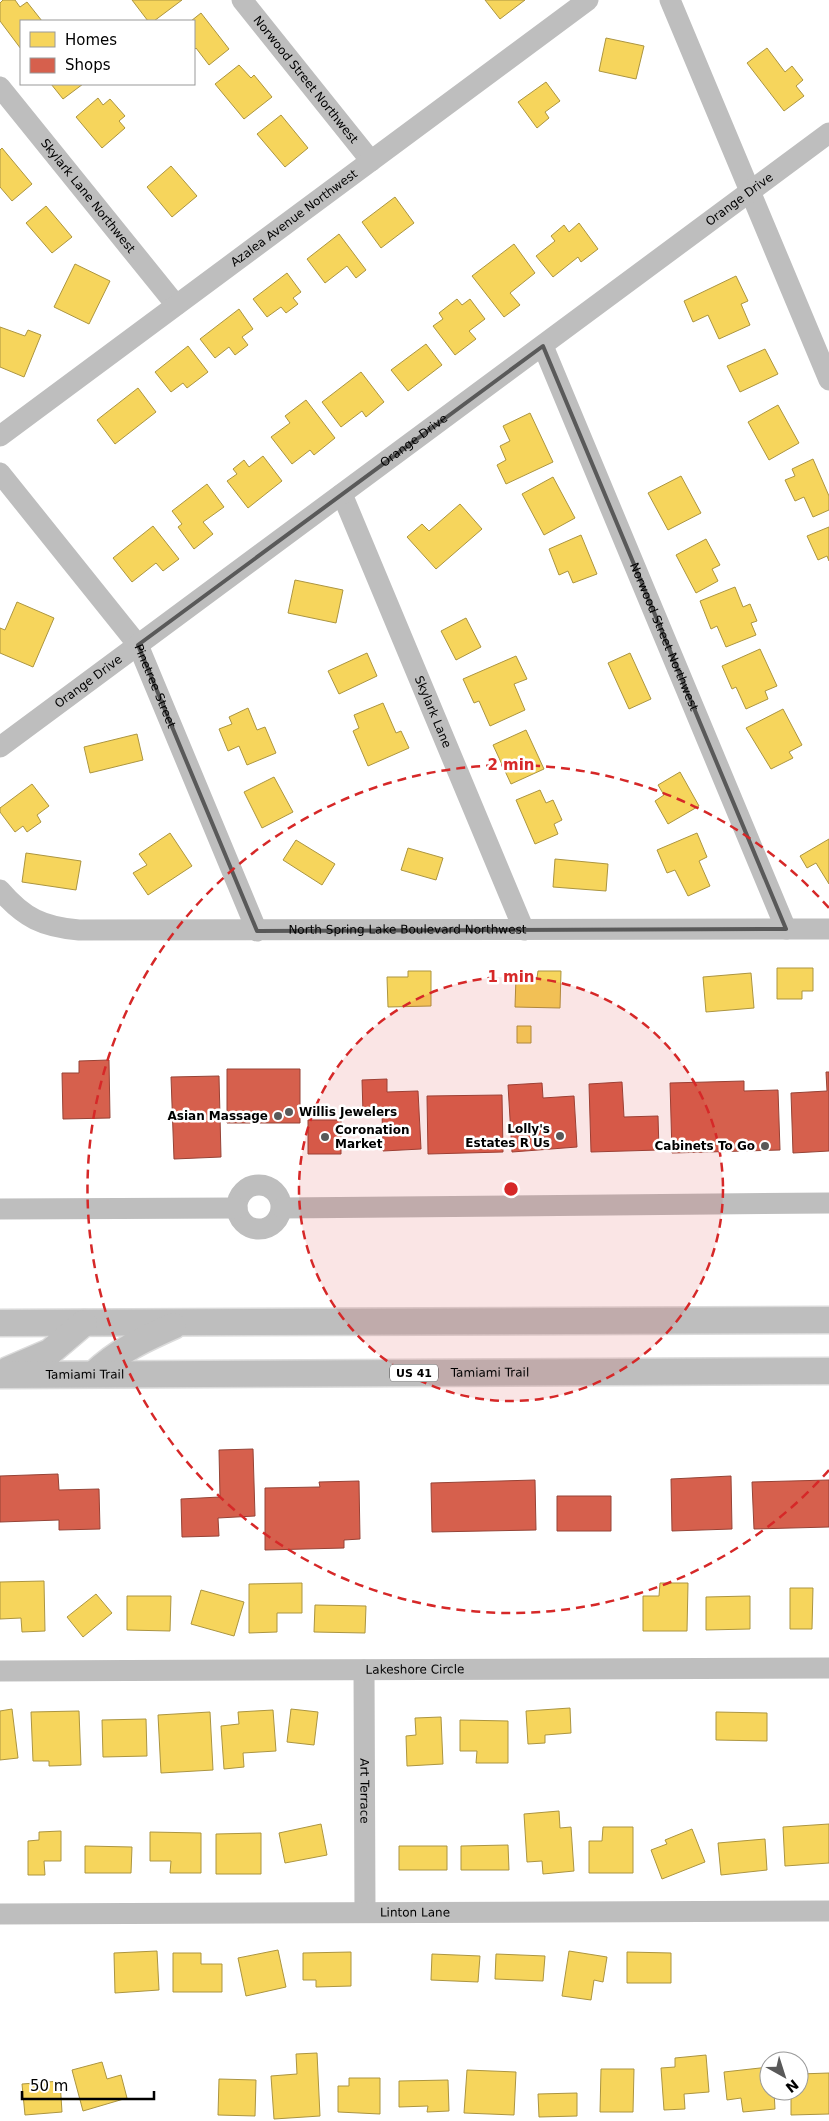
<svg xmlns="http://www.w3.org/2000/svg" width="829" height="2121" viewBox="0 0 829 2121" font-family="'DejaVu Sans',sans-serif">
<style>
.homes{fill:#f6d55c;stroke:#ac9540}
.shops{fill:#d6604d;stroke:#964336}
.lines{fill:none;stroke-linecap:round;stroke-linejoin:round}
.major-casing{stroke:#dbdbdb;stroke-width:29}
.minor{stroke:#bebebe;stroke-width:21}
.major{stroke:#bebebe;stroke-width:26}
.marked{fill:none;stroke:#595959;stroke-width:4;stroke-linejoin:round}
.ring{fill:none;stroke:#d62828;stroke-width:2.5;stroke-dasharray:9 6}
.poi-dot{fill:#595959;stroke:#fff;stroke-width:2}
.labels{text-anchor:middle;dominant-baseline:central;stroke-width:5;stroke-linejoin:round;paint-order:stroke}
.shield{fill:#fff;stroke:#4c4c4c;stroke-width:1}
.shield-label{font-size:11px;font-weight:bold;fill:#000}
.street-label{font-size:12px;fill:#000;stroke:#fff}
.poi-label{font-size:12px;font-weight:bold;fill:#000;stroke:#fff;text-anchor:end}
.centre{fill:#d62828;stroke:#fff;stroke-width:2.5}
.ring-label{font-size:15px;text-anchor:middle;font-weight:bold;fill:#d62828;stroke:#fff;stroke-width:5;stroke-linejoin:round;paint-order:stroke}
</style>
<rect width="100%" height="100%" fill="#fff"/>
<path class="homes" d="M 3,0 L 15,0 L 20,7 L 27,2 L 42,21 L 21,21 L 21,49 L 0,21 L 0,3 Z
M 132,0 L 182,0 L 154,21 L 148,21 Z
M 485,0 L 525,0 L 500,19 Z
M 201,13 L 229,49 L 209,65 L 196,48 L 194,50 L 194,21 L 191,21 Z
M 606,38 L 644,46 L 636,79 L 599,71 Z
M 767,48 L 785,72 L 792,66 L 803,80 L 796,86 L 804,96 L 784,111 L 747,63 Z
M 239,65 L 251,78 L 254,75 L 272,97 L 244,119 L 215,84 Z
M 546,82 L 560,101 L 545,112 L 549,118 L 537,128 L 518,102 Z
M 51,84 L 83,84 L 63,99 Z
M 98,98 L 103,105 L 110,99 L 125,116 L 119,121 L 125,128 L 102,148 L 76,117 Z
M 281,115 L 308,148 L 285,167 L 257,134 Z
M 2,148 L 32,184 L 12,201 L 0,187 L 0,150 Z
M 171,166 L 197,196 L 172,217 L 147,187 Z
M 395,197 L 414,223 L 381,248 L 362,222 Z
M 46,206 L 72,237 L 52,253 L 26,223 Z
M 579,223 L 598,249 L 581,262 L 578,257 L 553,277 L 536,256 L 555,241 L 551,236 L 564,225 L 569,232 Z
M 339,234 L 366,270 L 356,278 L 347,266 L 325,283 L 307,259 Z
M 514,244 L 535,273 L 510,293 L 520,305 L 504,317 L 472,276 Z
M 75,264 L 110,281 L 89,324 L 54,307 Z
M 287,273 L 301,292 L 293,298 L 298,304 L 286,313 L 281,307 L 267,317 L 253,299 Z
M 736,276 L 748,301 L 741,304 L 750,325 L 719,339 L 708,315 L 693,322 L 684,301 Z
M 457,299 L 462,305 L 470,299 L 485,319 L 469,331 L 476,339 L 455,355 L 433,326 L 443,319 L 439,313 Z
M 239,309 L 253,329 L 242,337 L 248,345 L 235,355 L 229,347 L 215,358 L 200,339 Z
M 0,327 L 25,336 L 28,330 L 41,335 L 24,377 L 0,367 Z
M 426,344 L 442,365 L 408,391 L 391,370 Z
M 188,346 L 208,372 L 187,388 L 183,383 L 171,392 L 155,372 Z
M 765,349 L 778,374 L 740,392 L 727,366 Z
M 361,372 L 384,402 L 366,417 L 362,411 L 341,427 L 322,402 Z
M 138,388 L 156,412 L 115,444 L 97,420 Z
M 306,400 L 335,438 L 314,455 L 310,450 L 292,464 L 271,437 L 290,423 L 285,416 Z
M 778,405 L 799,443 L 769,460 L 748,422 Z
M 530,413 L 553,462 L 506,484 L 497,465 L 506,460 L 500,446 L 510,441 L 503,426 Z
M 263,456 L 282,481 L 248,508 L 227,481 L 237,474 L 233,469 L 244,460 L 249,467 Z
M 813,459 L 829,496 L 829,510 L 813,517 L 804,497 L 795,501 L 785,480 L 795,476 L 792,469 Z
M 681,476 L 701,513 L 668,530 L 648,493 Z
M 553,477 L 575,518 L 544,535 L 522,494 Z
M 207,484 L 224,507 L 203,522 L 213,534 L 194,549 L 178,527 L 182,524 L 172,511 Z
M 460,504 L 482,529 L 436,569 L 407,537 L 422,524 L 429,531 Z
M 153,526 L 179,559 L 163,571 L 156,563 L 132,582 L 113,558 Z
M 829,527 L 829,561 L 827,556 L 818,560 L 807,536 Z
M 581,535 L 597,574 L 573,583 L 568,571 L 559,575 L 549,549 Z
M 706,539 L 720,565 L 712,569 L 718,581 L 696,593 L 676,555 Z
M 295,580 L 343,590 L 336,623 L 288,613 Z
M 735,587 L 743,607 L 750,604 L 757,621 L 751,623 L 756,635 L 726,647 L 717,626 L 711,629 L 700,601 Z
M 17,602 L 54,618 L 33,667 L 0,653 L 0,628 L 5,630 Z
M 466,618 L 481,647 L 456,660 L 441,631 Z
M 760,649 L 777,686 L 765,691 L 768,699 L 746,709 L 736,687 L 732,689 L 722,666 Z
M 367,653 L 377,676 L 339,694 L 328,671 Z
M 630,653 L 651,699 L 629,709 L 608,663 Z
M 516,656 L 527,679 L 514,684 L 525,710 L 490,726 L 479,701 L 474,703 L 463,679 Z
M 383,703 L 396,733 L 401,731 L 409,748 L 368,766 L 353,731 L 359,728 L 354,715 Z
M 248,708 L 257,730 L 265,727 L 276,753 L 247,765 L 239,746 L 228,751 L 219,729 L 232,724 L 229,717 Z
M 783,709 L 802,745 L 789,752 L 793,758 L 771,769 L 746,728 Z
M 526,730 L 544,769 L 511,784 L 493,745 Z
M 137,734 L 143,760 L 90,773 L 84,747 Z
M 680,772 L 699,806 L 668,824 L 655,801 L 664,795 L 658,785 Z
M 274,777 L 293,812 L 262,828 L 244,792 Z
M 32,784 L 49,806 L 37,815 L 41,822 L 27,832 L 23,826 L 15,832 L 0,812 L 0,808 Z
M 540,790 L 546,803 L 553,800 L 562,820 L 554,824 L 558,834 L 535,844 L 516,800 Z
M 170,833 L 192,866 L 148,895 L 133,873 L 147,865 L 139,854 Z
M 697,833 L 707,857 L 699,861 L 710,886 L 688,896 L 675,870 L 667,873 L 657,850 Z
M 829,839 L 829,884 L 816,863 L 807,868 L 800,856 Z
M 296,840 L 335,864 L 322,885 L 283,860 Z
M 408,848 L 443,858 L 436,880 L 401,870 Z
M 26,853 L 81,861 L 76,890 L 22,882 Z
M 555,859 L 608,864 L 606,891 L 553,887 Z
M 777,968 L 813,968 L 813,991 L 802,991 L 802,999 L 777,999 Z
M 408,971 L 431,971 L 431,1006 L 388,1007 L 387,977 L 408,977 Z
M 538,971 L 561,971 L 560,1008 L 515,1007 L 516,977 L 537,978 Z
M 751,973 L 754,1008 L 706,1012 L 703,977 Z
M 517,1026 L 531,1026 L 531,1043 L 517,1043 Z
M 44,1581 L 45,1631 L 22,1632 L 21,1618 L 0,1619 L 0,1582 Z
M 302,1583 L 302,1613 L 277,1613 L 277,1632 L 249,1633 L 249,1584 Z
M 660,1583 L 688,1583 L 687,1631 L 643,1631 L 643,1596 L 659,1596 Z
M 790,1588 L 813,1588 L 812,1629 L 790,1629 Z
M 201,1590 L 244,1602 L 234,1636 L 191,1624 Z
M 96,1594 L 112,1613 L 83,1637 L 67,1617 Z
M 127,1596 L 171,1596 L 170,1631 L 127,1630 Z
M 750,1596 L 750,1629 L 706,1630 L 706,1597 Z
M 315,1605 L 366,1606 L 365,1633 L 314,1632 Z
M 570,1708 L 571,1733 L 545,1735 L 545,1743 L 528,1744 L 526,1711 Z
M 12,1709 L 18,1758 L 0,1760 L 0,1711 Z
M 291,1709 L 318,1712 L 314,1745 L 287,1742 Z
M 273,1710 L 276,1751 L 243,1753 L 244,1767 L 224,1769 L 221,1726 L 239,1724 L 238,1712 Z
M 79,1711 L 81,1765 L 49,1766 L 49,1761 L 33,1761 L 31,1712 Z
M 210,1712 L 213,1770 L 161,1773 L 158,1715 Z
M 716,1712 L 767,1713 L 767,1741 L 716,1740 Z
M 441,1717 L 443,1764 L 407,1766 L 406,1736 L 416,1735 L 415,1718 Z
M 146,1719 L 147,1756 L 103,1757 L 102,1720 Z
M 460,1720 L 508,1721 L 508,1763 L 476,1763 L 477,1751 L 460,1751 Z
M 559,1811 L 560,1828 L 571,1827 L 574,1871 L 543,1874 L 542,1861 L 527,1862 L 524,1814 Z
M 321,1824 L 327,1855 L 285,1863 L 279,1833 Z
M 829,1824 L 829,1863 L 785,1866 L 783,1827 Z
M 603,1827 L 633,1827 L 633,1873 L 589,1873 L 589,1841 L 602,1841 Z
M 692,1829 L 705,1862 L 662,1879 L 651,1850 L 667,1844 L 665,1840 Z
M 61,1831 L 61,1861 L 44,1861 L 45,1875 L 28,1875 L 28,1841 L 39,1840 L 39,1832 Z
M 150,1832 L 201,1833 L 201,1873 L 170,1873 L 171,1861 L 150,1861 Z
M 261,1833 L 261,1874 L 216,1874 L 216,1834 Z
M 765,1839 L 767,1870 L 721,1875 L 718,1843 Z
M 508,1845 L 509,1870 L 461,1870 L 461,1846 Z
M 85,1846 L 132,1847 L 131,1873 L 85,1873 Z
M 399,1846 L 447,1846 L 447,1870 L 399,1870 Z
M 278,1950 L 286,1987 L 246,1996 L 238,1958 Z
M 157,1951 L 159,1990 L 115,1993 L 114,1953 Z
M 569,1951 L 607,1957 L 603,1982 L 594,1980 L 591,2000 L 562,1996 Z
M 351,1952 L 351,1986 L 316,1987 L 316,1980 L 303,1980 L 303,1953 Z
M 627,1952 L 671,1953 L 671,1983 L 627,1983 Z
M 173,1953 L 201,1953 L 201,1964 L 222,1964 L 222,1992 L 173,1992 Z
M 432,1954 L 480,1956 L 478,1982 L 431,1980 Z
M 496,1954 L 545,1956 L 543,1981 L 495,1979 Z
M 317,2053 L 320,2116 L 274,2119 L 271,2076 L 297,2074 L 296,2054 Z
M 706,2055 L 709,2092 L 684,2094 L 685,2109 L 664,2110 L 661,2068 L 675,2067 L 675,2058 Z
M 102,2062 L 107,2079 L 121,2075 L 127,2098 L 83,2111 L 72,2070 Z
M 769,2067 L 769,2091 L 774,2091 L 775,2109 L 743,2112 L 741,2098 L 727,2100 L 724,2072 Z
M 601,2069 L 634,2069 L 633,2112 L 600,2112 Z
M 467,2070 L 516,2072 L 514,2115 L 464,2113 Z
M 829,2073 L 829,2114 L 791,2115 L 791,2091 L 799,2091 L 799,2074 Z
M 349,2078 L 380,2078 L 380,2114 L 338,2112 L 338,2086 L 349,2086 Z
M 219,2079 L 256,2080 L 255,2116 L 218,2115 Z
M 448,2080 L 449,2111 L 427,2112 L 428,2106 L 399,2107 L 399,2081 Z
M 60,2081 L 62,2112 L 25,2115 L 22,2084 Z
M 577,2093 L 577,2116 L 539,2117 L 538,2094 Z"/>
<path class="shops" d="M 109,1060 L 110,1118 L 63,1119 L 62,1073 L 79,1073 L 79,1061 Z
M 227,1069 L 300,1069 L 300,1123 L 227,1123 Z
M 826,1072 L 829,1072 L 829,1151 L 793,1153 L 791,1093 L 827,1091 Z
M 219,1076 L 221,1157 L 174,1159 L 171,1077 Z
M 387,1079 L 387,1092 L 418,1091 L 421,1149 L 383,1151 L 382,1112 L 363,1113 L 362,1080 Z
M 744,1081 L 744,1091 L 778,1090 L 780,1150 L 672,1153 L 670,1083 Z
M 622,1082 L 624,1117 L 658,1116 L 659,1150 L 591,1152 L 589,1084 Z
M 542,1083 L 543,1098 L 574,1096 L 577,1147 L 512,1152 L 508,1085 Z
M 502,1095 L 503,1152 L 428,1154 L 427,1096 Z
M 308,1120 L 341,1120 L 341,1154 L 308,1154 Z
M 253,1449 L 255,1516 L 218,1518 L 219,1536 L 182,1537 L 181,1499 L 220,1497 L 219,1450 Z
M 58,1474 L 59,1490 L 99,1489 L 100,1529 L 59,1530 L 59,1520 L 0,1522 L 0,1476 Z
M 731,1476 L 732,1529 L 672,1531 L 671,1479 Z
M 535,1480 L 536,1530 L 432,1532 L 431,1483 Z
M 829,1480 L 829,1527 L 754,1529 L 752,1482 Z
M 359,1481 L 360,1539 L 344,1540 L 344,1548 L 265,1550 L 265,1488 L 320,1487 L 319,1482 Z
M 557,1496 L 611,1496 L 611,1531 L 557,1531 Z"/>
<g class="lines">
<g class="major-casing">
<g id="major">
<path d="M 0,1323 L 829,1320"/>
<path d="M 8,1370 L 50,1352 L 84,1323"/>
<path d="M 94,1374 C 118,1351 144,1339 173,1326"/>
<path id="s12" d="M 0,1375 L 829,1371"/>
</g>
</g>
<g class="minor">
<path id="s1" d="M 242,0 L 371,161"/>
<path d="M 670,0 L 829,380"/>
<path id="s2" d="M 0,87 L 176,305"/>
<path id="s3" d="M 543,346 L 786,929"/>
<path id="s4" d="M 0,436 L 588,0"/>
<path id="s5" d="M 0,473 L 138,645 L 257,931"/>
<path id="s6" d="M 342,494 L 524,930"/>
<path id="s7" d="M 0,747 L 829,133"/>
<path id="s8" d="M 0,890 C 24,918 43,927 79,930 L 829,929"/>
<circle cx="259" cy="1207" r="22"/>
<path d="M 282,1208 L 829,1203"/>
<path d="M 0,1209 L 237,1208"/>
<path id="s9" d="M 364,1670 L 365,1912"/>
<path id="s10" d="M 0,1671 L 829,1668"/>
<path id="s11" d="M 0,1914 L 829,1911"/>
</g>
<use href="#major" class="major"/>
</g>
<path class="marked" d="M 543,346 L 786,929 L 257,931 L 138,645 Z"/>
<circle cx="511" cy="1189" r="212" fill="#d62828" fill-opacity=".12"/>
<g class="ring">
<circle cx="511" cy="1189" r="212"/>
<path d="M829 1470A424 424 0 1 1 829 908"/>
</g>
<g class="poi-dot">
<circle cx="289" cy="1112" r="5"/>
<circle cx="278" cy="1116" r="5"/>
<circle cx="560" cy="1136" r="5"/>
<circle cx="325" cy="1137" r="5"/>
<circle cx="765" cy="1146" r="5"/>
</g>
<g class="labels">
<rect class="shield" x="390" y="1364.5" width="48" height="17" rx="4"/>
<g class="shield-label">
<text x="414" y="1373">US 41</text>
</g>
<g class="street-label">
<text stroke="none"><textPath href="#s1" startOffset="102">Norwood Street Northwest</textPath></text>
<text stroke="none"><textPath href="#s2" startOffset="140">Skylark Lane Northwest</textPath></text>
<text stroke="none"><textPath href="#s7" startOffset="920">Orange Drive</textPath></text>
<text stroke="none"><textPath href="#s4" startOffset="366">Azalea Avenue Northwest</textPath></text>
<text stroke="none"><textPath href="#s7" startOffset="515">Orange Drive</textPath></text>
<text stroke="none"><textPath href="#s3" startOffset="315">Norwood Street Northwest</textPath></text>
<text stroke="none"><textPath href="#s7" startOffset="110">Orange Drive</textPath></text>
<text stroke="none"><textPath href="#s5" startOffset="265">Pinetree Street</textPath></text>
<text stroke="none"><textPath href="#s6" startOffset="236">Skylark Lane</textPath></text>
<text stroke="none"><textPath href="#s8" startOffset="420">North Spring Lake Boulevard Northwest</textPath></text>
<text stroke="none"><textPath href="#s12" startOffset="490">Tamiami Trail</textPath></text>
<text stroke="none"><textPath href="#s12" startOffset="85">Tamiami Trail</textPath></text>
<text stroke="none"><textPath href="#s10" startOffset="415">Lakeshore Circle</textPath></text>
<text stroke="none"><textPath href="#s9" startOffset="121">Art Terrace</textPath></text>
<text stroke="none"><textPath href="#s11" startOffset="415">Linton Lane</textPath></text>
</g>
<g class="poi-label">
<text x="299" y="1112" text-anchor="start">Willis Jewelers</text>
<text x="268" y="1116">Asian Massage</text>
<text x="550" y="1129">Lolly's<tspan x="550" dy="14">Estates R Us</tspan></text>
<text x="335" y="1130" text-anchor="start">Coronation<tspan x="335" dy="14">Market</tspan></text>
<text x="755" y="1146">Cabinets To Go</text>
</g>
</g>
<circle cx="511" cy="1189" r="8" class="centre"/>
<g class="ring-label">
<text x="511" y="770">2 min</text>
<text x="511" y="982">1 min</text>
</g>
<rect x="20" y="20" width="175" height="65" fill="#ffffff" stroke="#999999"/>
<rect x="30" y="32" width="25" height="15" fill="#f6d55c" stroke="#999999"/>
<text x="65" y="45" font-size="15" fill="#000000">Homes</text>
<rect x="30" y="58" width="25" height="15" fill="#d6604d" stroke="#999999"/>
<text x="65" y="70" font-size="15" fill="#000000">Shops</text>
<g transform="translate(784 2076) rotate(141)"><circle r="24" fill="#ffffff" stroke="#999999"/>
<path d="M0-4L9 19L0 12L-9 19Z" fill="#595959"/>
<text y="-8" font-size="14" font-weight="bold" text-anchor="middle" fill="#000000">N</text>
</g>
<path d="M22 2091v8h132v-8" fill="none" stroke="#000000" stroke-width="2.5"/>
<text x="30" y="2091" font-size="15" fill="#000000" stroke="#ffffff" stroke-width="4" paint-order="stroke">50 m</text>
</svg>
